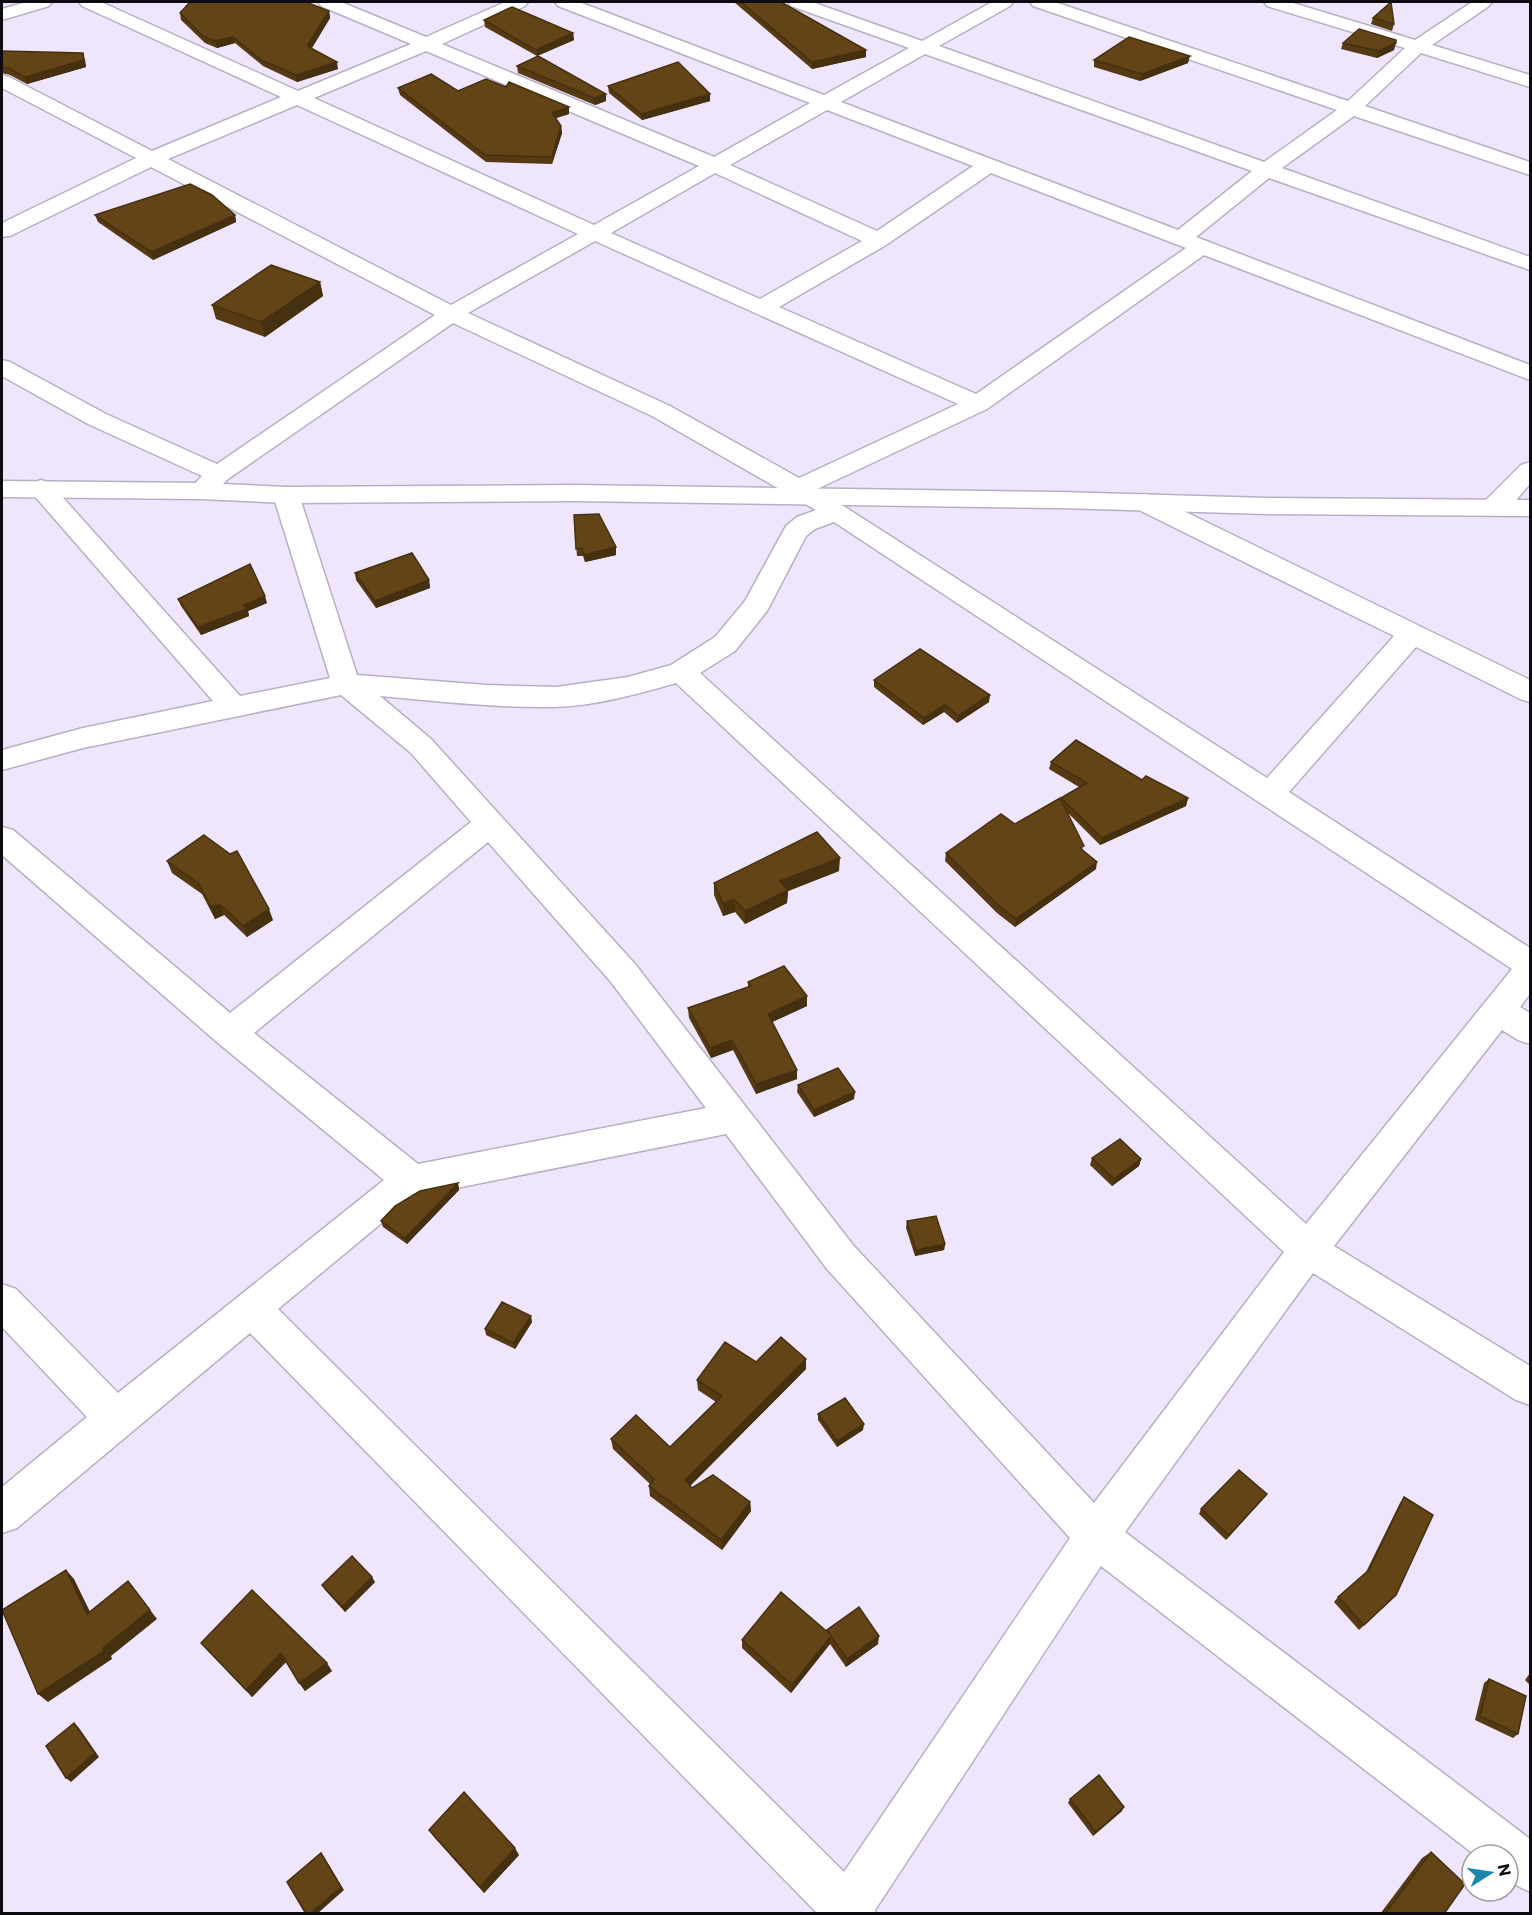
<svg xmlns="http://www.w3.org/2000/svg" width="1532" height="1915" viewBox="0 0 1532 1915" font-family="Commissioner,sans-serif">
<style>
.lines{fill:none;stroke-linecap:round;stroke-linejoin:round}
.street-casing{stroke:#b8afc5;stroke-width:3}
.secondary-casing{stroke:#b8afc5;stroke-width:3}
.street{fill:#fff;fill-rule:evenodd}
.secondary{fill:#fff;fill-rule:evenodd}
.wall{fill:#553a13}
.shaded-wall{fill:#45300f}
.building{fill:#634416;stroke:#45300f;stroke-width:1.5}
</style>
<rect width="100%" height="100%" fill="#efe6fd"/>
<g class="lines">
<g class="street-casing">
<path id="street" d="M 26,2 L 52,2 L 49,6 L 2,20 L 2,9 Z
M 79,2 L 101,2 L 298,91 L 411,44 L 321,6 L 318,2 L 341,2 L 426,37 L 505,2 L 528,2 L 525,6 L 442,44 L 714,157 L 810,103 L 558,6 L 555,2 L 579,2 L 824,95 L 909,48 L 791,6 L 788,2 L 812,2 L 922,41 L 992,2 L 1013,2 L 1010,6 L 939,46 L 1264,162 L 1337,110 L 1033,6 L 1030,2 L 1055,2 L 1348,101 L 1405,48 L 1267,6 L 1264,2 L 1290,2 L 1415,40 L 1472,2 L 1492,2 L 1489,6 L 1432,45 L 1530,75 L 1530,87 L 1421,53 L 1365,106 L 1530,162 L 1530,175 L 1354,116 L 1282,168 L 1530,257 L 1530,270 L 1269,178 L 1196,237 L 1530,365 L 1530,380 L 1204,255 L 987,409 L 817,489 L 1267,778 L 1394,636 L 1135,508 L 1131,502 L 1135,496 L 1144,494 L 1153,496 L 1530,680 L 1530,702 L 1520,699 L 1416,647 L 1289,792 L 1530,948 L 1530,994 L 1520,1007 L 1530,1013 L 1530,1044 L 1518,1040 L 1502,1030 L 1334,1246 L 1530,1366 L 1530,1405 L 1516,1400 L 1313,1273 L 1125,1532 L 1530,1839 L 1530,1892 L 1508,1881 L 1508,1855 L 1475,1855 L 1101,1566 L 875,1910 L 876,1914 L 818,1914 L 250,1333 L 17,1528 L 2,1533 L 2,1487 L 87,1417 L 2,1327 L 2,1284 L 16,1289 L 118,1393 L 384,1180 L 218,1043 L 2,855 L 2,827 L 13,830 L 230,1013 L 471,822 L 411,753 L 341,695 L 83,748 L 2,770 L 2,750 L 83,728 L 213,701 L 32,493 L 28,488 L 32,483 L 41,480 L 50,483 L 240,696 L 330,678 L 273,495 L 277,490 L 286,487 L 295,490 L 299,495 L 357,675 L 486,685 L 556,687 L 628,677 L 671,665 L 715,637 L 745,601 L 786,526 L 797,517 L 816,510 L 652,416 L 453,323 L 228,479 C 216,491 209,501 192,496 L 188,491 L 202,476 L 88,424 L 2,376 L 2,360 L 10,362 L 106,414 L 217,464 L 435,315 L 151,167 L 10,236 L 2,237 L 2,223 L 136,158 L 2,88 L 2,75 L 9,77 L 152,151 L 281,97 L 82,6 ZM 426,51 L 699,166 L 594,225 L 314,98 ZM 925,54 L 1252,171 L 1178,230 L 841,102 ZM 297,105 L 578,234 L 451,305 L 168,159 ZM 827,110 L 973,166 L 877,231 L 730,165 ZM 715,173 L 862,241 L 760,299 L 611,233 ZM 991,173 L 1186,248 L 976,394 L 779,307 L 886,245 ZM 595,241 L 958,404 L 799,478 L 670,406 L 468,313 ZM 834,522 L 1512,969 L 1306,1224 L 700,673 L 735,651 L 767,611 L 806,536 L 815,529 ZM 676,683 L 1284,1252 L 1094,1503 L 853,1245 L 635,964 L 431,739 L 380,696 C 437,701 496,708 554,707 C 595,706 637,694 676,683 ZM 488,842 L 611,982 L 706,1108 L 418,1164 L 254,1033 ZM 726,1134 L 827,1269 L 1070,1538 L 844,1872 L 278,1309 L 396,1211 L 421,1195 Z
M 1530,462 L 1530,484 C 1517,498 1506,518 1485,513 L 1481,507 L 1485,501 L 1521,465 Z"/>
</g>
<g class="secondary-casing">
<path id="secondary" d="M 2,481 L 201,483 L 286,487 L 575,485 L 1059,492 L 1267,498 L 1530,500 L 1530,516 L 1267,514 L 1059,508 L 575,501 L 286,503 L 201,499 L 2,497 Z"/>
</g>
<use href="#street" class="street"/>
<use href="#secondary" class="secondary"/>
</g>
<path class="wall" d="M 734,2 L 781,2 L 866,50 L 866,57 L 812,69 Z
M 329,11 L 330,18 L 311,49 L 338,69 L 297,82 L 263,66 L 235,43 L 217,48 L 205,43 L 181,20 L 180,13 Z
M 1373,18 L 1394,24 L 1392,31 L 1371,24 Z
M 484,20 L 573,33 L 574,40 L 537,56 L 485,27 Z
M 1343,43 L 1394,50 L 1377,58 L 1341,49 Z
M 2,51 L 85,59 L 86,67 L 27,84 L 10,75 L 2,73 Z
M 1094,60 L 1188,63 L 1140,81 L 1094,67 Z
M 517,66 L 606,101 L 595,105 L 518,73 Z
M 608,86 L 710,101 L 642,120 L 609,93 Z
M 398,88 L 569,114 L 556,118 L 561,126 L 562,133 L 552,164 L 486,162 L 400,95 Z
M 95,215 L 235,215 L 236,222 L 153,260 L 98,222 Z
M 320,282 L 323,296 L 265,337 L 216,319 L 212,305 Z
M 574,515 L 616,555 L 585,562 L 583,556 L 577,556 Z
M 355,573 L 429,580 L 430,588 L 376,608 L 356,580 Z
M 178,599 L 267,603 L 248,611 L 249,616 L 201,635 L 181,606 Z
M 874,680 L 989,702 L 957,723 L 944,712 L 923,725 L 874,687 Z
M 1051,762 L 1142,780 L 1188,798 L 1186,806 L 1100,845 L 1068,813 L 1083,850 L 1096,869 L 1015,927 L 997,913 L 945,861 L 946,853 L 1015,824 L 1079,787 L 1049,769 Z
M 167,861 L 273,920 L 247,937 L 224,915 L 215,919 L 202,894 L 172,873 Z
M 839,871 L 788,891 L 787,903 L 745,924 L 735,912 L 723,916 L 714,895 L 714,883 Z
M 748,982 L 807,996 L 807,1006 L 772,1022 L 797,1070 L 797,1079 L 756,1094 L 733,1050 L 711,1058 L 689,1018 L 688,1008 L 748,987 Z
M 798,1085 L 854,1099 L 814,1117 L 797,1092 Z
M 1092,1158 L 1141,1159 L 1139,1166 L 1112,1186 L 1090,1165 Z
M 458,1183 L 459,1190 L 407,1244 L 383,1227 L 381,1221 Z
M 907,1221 L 945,1244 L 944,1250 L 915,1256 L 906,1228 Z
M 532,1322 L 515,1349 L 486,1335 L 485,1329 Z
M 806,1359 L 806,1369 L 690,1486 L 692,1488 L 750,1502 L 751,1511 L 722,1550 L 650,1496 L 649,1486 L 650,1484 L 613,1449 L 611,1439 L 670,1447 L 716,1402 L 698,1390 L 697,1380 L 756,1362 Z
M 818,1414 L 863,1430 L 837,1447 L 818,1420 Z
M 1404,1497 L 1391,1600 L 1359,1630 L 1334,1602 L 1338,1597 L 1366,1572 L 1400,1503 Z
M 1263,1499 L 1226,1540 L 1199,1514 L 1201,1509 Z
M 375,1582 L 345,1612 L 325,1590 L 322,1585 Z
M 827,1630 L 878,1644 L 846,1667 L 830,1644 L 791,1693 L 742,1648 L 742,1640 L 827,1632 Z
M 201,1643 L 332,1671 L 305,1691 L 286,1662 L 252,1697 Z
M 1530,1673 L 1530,1685 L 1525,1680 Z
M 1489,1679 L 1518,1734 L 1513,1738 L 1475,1720 L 1484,1683 Z
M 1070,1799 L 1122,1811 L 1093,1836 L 1068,1803 Z
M 429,1830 L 519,1855 L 484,1893 L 434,1837 Z
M 1431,1852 L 1444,1914 L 1380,1914 L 1422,1858 Z"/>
<path class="shaded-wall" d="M 329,11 L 330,18 L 309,53 L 307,46 Z
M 573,33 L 574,40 L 537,56 L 536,50 Z
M 233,37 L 235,43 L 217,48 L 215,41 Z
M 1396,43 L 1394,50 L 1377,58 L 1379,51 Z
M 866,50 L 866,57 L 812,69 L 812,62 Z
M 83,53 L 86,67 L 27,84 L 25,77 Z
M 1190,56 L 1188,63 L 1140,81 L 1142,74 Z
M 337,62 L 338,69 L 297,82 L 296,75 Z
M 606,94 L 606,101 L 595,105 L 594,98 Z
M 710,94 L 710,101 L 642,120 L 641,114 Z
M 569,107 L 569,114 L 553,119 L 552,113 Z
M 561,126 L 562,133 L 552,164 L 552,157 Z
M 235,215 L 236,222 L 153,260 L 151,252 Z
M 320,282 L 323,296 L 265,337 L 261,322 Z
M 616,547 L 616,555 L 585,562 L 584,555 Z
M 429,580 L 430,588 L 376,608 L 375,601 Z
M 265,596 L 267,603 L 248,611 L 249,616 L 201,635 L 198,627 L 244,605 Z
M 990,695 L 989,702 L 957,723 L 958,716 Z
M 945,705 L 944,712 L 923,725 L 924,718 Z
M 1188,798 L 1186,806 L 1100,845 L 1102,838 Z
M 840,858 L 839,871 L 788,891 L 787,903 L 745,924 L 745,911 L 780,881 Z
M 1097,862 L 1096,869 L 1015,927 L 1016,919 Z
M 734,899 L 735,912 L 723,916 L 723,904 Z
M 220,904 L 224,915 L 215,919 L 211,907 Z
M 269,909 L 273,920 L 247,937 L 243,926 Z
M 807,996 L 807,1006 L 768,1024 L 768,1014 Z
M 732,1040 L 733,1050 L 711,1058 L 710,1048 Z
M 797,1070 L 797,1079 L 756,1094 L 756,1084 Z
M 855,1092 L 854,1099 L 814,1117 L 814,1110 Z
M 1141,1159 L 1139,1166 L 1112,1186 L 1114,1179 Z
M 458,1183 L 459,1190 L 407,1244 L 405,1238 Z
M 945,1244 L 944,1250 L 915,1256 L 916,1250 Z
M 531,1316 L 532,1322 L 515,1349 L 513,1343 Z
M 806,1359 L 806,1369 L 686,1490 L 685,1480 Z
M 864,1424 L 863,1430 L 837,1447 L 837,1441 Z
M 1267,1494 L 1263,1499 L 1226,1540 L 1229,1535 Z
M 750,1502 L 751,1511 L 722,1550 L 721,1540 Z
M 66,1570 L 74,1579 L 95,1622 L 87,1614 Z
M 372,1577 L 375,1582 L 345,1612 L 342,1607 Z
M 128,1581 L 157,1619 L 111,1656 L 112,1659 L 48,1702 L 38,1694 L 103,1648 Z
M 831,1636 L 830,1644 L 791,1693 L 792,1685 Z
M 879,1636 L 878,1644 L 846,1667 L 847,1659 Z
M 281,1653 L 287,1661 L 252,1697 L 246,1690 Z
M 327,1663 L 332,1671 L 305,1691 L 299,1683 Z
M 74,1723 L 79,1728 L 99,1757 L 71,1782 L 66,1778 Z
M 1124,1807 L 1122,1811 L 1093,1836 L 1096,1832 Z
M 515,1848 L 519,1855 L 484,1893 L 480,1887 Z
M 321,1853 L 324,1857 L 344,1890 L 317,1914 L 310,1914 Z"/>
<path class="building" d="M 190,2 L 306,2 L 329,11 L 307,46 L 337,62 L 296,75 L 261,60 L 233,37 L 215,41 L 203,36 L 180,13 Z
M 741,2 L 781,2 L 866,50 L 812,62 Z
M 1391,2 L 1394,24 L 1373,18 Z
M 512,7 L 573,33 L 536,50 L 484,20 Z
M 1359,29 L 1396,40 L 1396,43 L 1379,51 L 1343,43 Z
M 1129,37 L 1190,56 L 1142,74 L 1094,60 Z
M 2,51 L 83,53 L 84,60 L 25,77 L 8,68 L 2,67 Z
M 538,56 L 606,94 L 594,98 L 517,66 Z
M 678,62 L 710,94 L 641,114 L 608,86 Z
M 431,74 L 458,91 L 486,79 L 506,87 L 509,82 L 569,107 L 552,113 L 561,126 L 552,157 L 485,155 L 398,88 Z
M 190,184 L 212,195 L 235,215 L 151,252 L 95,215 Z
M 271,265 L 320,282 L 261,322 L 212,305 Z
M 599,514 L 616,547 L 584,555 L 582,548 L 576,549 L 574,515 Z
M 412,553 L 429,580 L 375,601 L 355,573 Z
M 250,564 L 265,596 L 244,605 L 247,609 L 198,627 L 178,599 Z
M 920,649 L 990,695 L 958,716 L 945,705 L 924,718 L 874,680 Z
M 1076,740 L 1142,780 L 1146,776 L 1188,798 L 1102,838 L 1061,798 L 1087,783 L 1051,762 Z
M 1060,798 L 1084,846 L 1080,848 L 1097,862 L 1016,919 L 998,905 L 946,853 L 1001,814 L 1015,824 Z
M 817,832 L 840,858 L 780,881 L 788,890 L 745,911 L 734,899 L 723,904 L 714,883 Z
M 204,835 L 230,854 L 237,851 L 269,909 L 243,926 L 220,904 L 211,907 L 198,883 L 167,861 Z
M 784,966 L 807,996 L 768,1014 L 797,1070 L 756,1084 L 732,1040 L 710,1048 L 688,1008 L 751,986 L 748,982 Z
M 838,1068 L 855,1092 L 814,1110 L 798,1085 Z
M 1120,1139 L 1141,1159 L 1114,1179 L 1092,1158 Z
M 458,1183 L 405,1238 L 381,1221 L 395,1206 L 420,1191 Z
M 936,1216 L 945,1244 L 916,1250 L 907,1221 Z
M 502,1302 L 531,1316 L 513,1343 L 485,1329 Z
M 781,1337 L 806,1359 L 685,1480 L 692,1488 L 713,1475 L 750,1502 L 721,1540 L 649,1486 L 654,1479 L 611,1439 L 636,1415 L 670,1447 L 722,1396 L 697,1380 L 725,1342 L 756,1362 Z
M 845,1398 L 864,1424 L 837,1441 L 818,1414 Z
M 1239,1470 L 1267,1494 L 1229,1535 L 1201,1509 Z
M 1404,1497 L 1433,1515 L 1396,1595 L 1364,1625 L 1338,1597 L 1369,1570 Z
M 352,1556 L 372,1577 L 342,1607 L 322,1585 Z
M 66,1570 L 87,1614 L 128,1581 L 150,1610 L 103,1648 L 104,1651 L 38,1694 L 2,1610 Z
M 252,1590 L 327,1663 L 299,1683 L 281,1653 L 246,1690 L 201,1643 Z
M 781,1592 L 831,1635 L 827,1630 L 859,1607 L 879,1636 L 847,1659 L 831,1636 L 792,1685 L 742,1640 Z
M 1489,1679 L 1526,1696 L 1518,1734 L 1480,1716 Z
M 74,1723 L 95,1753 L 66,1778 L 46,1746 Z
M 1099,1775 L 1124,1807 L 1096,1832 L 1070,1799 Z
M 464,1792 L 515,1848 L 480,1887 L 429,1830 Z
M 1431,1852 L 1465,1884 L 1444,1914 L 1385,1914 Z
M 321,1853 L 341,1887 L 310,1914 L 306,1914 L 287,1882 Z"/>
<rect width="1532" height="1915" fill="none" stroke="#0d0a12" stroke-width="6"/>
<g transform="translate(1490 1873) rotate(78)"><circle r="28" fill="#ffffff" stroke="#9e9da0" stroke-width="1.5"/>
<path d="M0-4.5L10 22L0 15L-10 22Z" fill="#1988ae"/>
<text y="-9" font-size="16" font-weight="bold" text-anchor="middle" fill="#0d0a12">N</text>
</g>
</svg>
